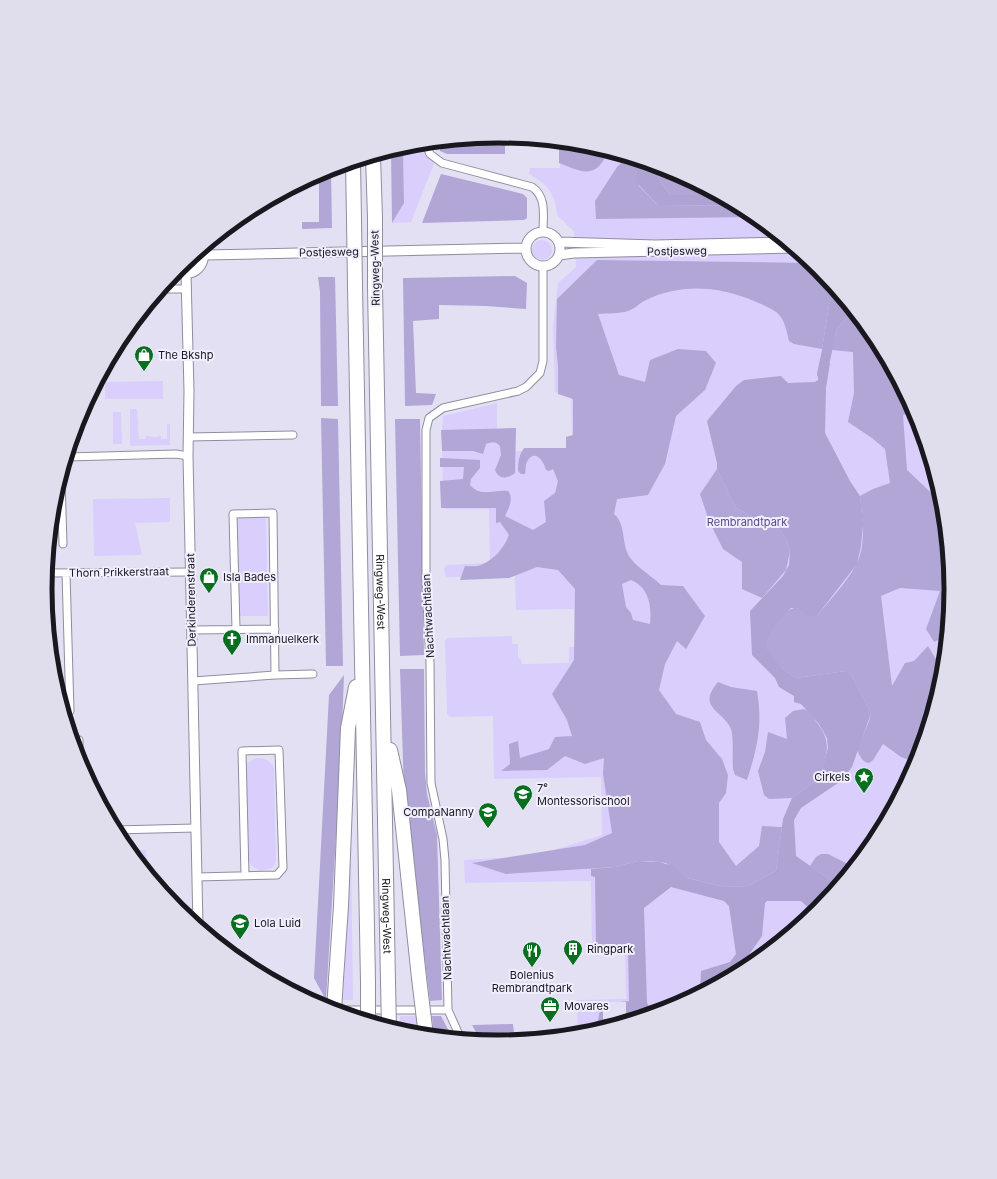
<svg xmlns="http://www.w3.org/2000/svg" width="997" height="1179" viewBox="0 0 997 1179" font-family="Inter,sans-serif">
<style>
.green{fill:#d9cefc}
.forest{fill:#b1a6d6;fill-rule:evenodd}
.water{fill:#aea3d3}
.pier{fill:#e4e0f4}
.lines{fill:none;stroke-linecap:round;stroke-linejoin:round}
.canal{stroke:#aea3d3;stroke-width:10}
.minor-casing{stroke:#908d9e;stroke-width:9}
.tertiary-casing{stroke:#908d9e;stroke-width:11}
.motorway-casing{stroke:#908d9e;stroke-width:16}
.minor{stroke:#fff;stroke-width:7}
.tertiary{stroke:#fff;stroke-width:9}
.motorway{stroke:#fff;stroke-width:14}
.motorway-bridge-casing{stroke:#908d9e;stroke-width:16;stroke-linecap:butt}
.motorway-bridge{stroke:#fff;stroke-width:14}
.labels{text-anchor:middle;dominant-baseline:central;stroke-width:4;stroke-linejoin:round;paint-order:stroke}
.street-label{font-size:11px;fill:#19181f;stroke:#f1eefe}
.poi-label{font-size:11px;fill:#19181f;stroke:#f1eefe;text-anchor:start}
.park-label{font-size:11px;fill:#5c4a88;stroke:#f1eefe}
.rim{fill:none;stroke:#19181f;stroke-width:5}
</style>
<rect width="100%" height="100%" fill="#e4e0f4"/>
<path class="green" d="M 560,142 L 587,145 L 672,171 L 751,213 L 819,269 L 876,338 L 918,416 L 943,501 L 952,590 L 943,678 L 917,763 L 875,842 L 819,910 L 750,967 L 672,1009 L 587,1034 L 578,1035 L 577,1000 L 626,999 L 625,952 L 592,953 L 591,881 L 465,883 L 464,860 L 534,856 L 602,835 L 601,777 L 494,779 L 493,716 L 450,717 L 447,714 L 445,641 L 448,638 L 512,636 L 512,644 L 518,644 L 518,658 L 521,659 L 522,664 L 569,663 L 569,647 L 575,647 L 574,609 L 516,610 L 515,576 L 447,577 L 445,575 L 444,568 L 447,565 L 490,563 L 489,509 L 446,509 L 443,507 L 442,432 L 443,416 L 497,403 L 497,429 L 508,428 L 508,437 L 514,451 L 566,450 L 566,436 L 572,436 L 571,398 L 555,392 L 553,327 L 558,283 L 576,267 L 574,232 L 557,215 C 555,194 548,184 529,174 L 530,168 L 560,168 Z
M 419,144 L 435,161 L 411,222 L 392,223 L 404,203 L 403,147 Z
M532 250a10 10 0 1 1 20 0a10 10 0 1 1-20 0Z
M 163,381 L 163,399 L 105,399 L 105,382 Z
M 130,409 L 137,409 L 139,439 L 146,439 L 146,436 L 155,437 L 161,436 L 161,439 L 167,439 L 167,424 L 170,424 L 170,445 L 130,446 Z
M 113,412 L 121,412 L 122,444 L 113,444 Z
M 170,498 L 170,522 L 135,523 L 142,555 L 94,556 L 93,499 Z
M 266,515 L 268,616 L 239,616 L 237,516 Z
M 256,758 C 265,758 269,760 274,767 L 276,862 L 272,868 L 260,871 L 252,866 L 249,861 L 246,764 Z
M 129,850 L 146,850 L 147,872 Z
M 351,856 L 353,1000 L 343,1000 Z
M 400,1016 L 417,1016 L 419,1035 L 400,1031 Z"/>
<path class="forest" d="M 499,136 L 505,137 L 505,154 L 447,154 L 440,151 L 440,142 Z
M 559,142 L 577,144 L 584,150 L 592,152 L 604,150 L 607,151 C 607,156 603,161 600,165 C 589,178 573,168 559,163 Z
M 403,147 L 404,203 L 392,223 L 391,151 Z
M 636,160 L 639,186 L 659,206 L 736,205 L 756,217 L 596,219 L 595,201 L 617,167 L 622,162 Z
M 656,166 L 672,171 L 717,195 L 670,195 L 659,179 Z
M 331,169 L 332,228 L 302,229 L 302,222 L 319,222 L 319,174 Z
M 441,174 L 523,194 L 527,198 L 527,218 L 524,220 L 422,223 Z
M 597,260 L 812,263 L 819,269 L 840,294 L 831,300 L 829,305 L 822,349 L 794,344 L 789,341 C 783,313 780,312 754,301 C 718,286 680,283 644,301 C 639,304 634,309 628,311 C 619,314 607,313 598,314 L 619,375 L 645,382 L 650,360 L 678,349 L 706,351 L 716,363 L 705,390 L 676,416 L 665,464 L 648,495 L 617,499 L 614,514 C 625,523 622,539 627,552 C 632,565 651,575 661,585 L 683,586 L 705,616 L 686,649 L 677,641 L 665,664 L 659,690 L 676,714 L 700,722 L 706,740 L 722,759 L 728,775 L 726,793 L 719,803 L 719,842 L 736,866 L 759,846 L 762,826 L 782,827 L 776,871 L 748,886 L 724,887 L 687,878 L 666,863 L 651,861 L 638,861 L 615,867 L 506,874 L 472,863 L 585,845 L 612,833 L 603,774 L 604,758 L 585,764 L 565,756 L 547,770 L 501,771 L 510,764 L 509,744 L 518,741 L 520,758 L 549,749 L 555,737 L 572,736 L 567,720 L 552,694 L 574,660 L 575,589 L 558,570 L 537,567 L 509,578 L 460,580 L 465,566 C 470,566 477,567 481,565 C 495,559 504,548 509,535 L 500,522 L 496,523 L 496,508 L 441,508 L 440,481 L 463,479 L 464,467 L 440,467 L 440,458 L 480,460 L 480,468 L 471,479 L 470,485 C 481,498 495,489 508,491 C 514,498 509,508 505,516 L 533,530 L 546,522 L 544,501 L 555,493 L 558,481 L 553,469 L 549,471 L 546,470 C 544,462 536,449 528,460 C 525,464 526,470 525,474 L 521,474 L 518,471 C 518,462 519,455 524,448 L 566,448 L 566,437 L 573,435 L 573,399 L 558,394 L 558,366 L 556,347 L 557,299 ZM 631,580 C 649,587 652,607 650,624 L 633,620 L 631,613 L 626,607 L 622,584 Z
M 515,276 L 527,283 L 526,309 L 486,306 L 439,305 L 439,319 L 413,321 L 416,393 L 436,394 L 432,405 L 405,406 L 403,278 Z
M 318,277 L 335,277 L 338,406 L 321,406 L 320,292 Z
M 853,311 L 876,338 L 915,411 L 903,415 L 907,470 L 944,505 C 944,509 945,514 945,518 C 942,532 933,547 943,560 L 941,591 L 951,597 L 947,636 L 934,642 L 926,629 L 940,591 L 900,588 L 881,596 L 892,686 L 905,663 L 914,661 L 928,646 L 943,671 L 943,680 L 917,763 L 901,757 L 883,744 L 873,760 L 869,763 C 862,762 860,756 857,750 L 869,721 L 871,713 L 852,676 L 846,671 L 796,678 L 783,669 L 766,651 C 766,647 766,642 767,638 C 769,629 786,607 796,608 C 802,608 810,614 816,617 C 829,601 847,582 856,565 C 867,545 862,518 860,496 L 873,489 L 890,483 L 885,449 L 872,438 L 848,422 L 854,393 L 853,352 L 832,350 L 837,328 Z
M 321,418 L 338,419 L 343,666 L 326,666 Z
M 395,419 L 420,419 L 424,655 L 400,656 Z
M 516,428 L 515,473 C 507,479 499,480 495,470 L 501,455 L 500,446 C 495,441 492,442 486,444 L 483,454 L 473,451 L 442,451 L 441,430 Z
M 717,469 L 736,508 L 781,531 L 787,541 L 790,551 L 786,570 L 762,598 L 742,589 L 742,562 L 723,549 L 709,521 L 700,494 Z
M 400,669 L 424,669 L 425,772 L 427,794 L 437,835 L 442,1000 L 430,1001 L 404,793 Z
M 344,675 L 341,753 L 326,1000 L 314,978 L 329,695 Z
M 718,682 L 731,687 L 757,691 C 763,725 757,749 747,780 L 735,775 L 733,769 C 732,759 734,738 731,729 C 723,710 696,708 718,682 Z
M 804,709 C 809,711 812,715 815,720 C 833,742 827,753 820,778 L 792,798 L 769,799 L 764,795 L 758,771 L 765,752 L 768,732 L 787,739 L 785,718 L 793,711 Z
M 821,854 L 828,854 L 854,867 L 833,893 L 833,882 L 810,866 L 816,857 Z
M 432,1016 L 441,1016 L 453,1039 L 434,1037 Z
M 513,1024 L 515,1041 L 498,1043 L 481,1041 L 472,1025 Z"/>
<path class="water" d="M 637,160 L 656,166 L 659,179 L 670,195 L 717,195 L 736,205 L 659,206 L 637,183 Z
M 840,294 L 853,311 L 837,328 L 832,350 L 822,349 L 829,305 L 831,300 Z
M 820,361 L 830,363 L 826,388 L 825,433 L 850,481 L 860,496 L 863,524 L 861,546 L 857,564 L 816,617 L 807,615 L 798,608 L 791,608 C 778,620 767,631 766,649 L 783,669 L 796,678 L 846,671 L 852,676 L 871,713 L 852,767 L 841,781 L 801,808 L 794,820 L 796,856 L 833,882 L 833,893 L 815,914 L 801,901 L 767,901 L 765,903 L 762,936 L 735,975 L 700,994 L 701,971 L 730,962 L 736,954 L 729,906 L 724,901 L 671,887 L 644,908 L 644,910 L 647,1003 L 654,1014 L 596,1032 L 601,1004 L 629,1001 L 628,948 L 596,948 L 595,877 L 591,876 L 591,869 L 615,867 L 638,861 L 659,862 L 673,866 L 687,878 L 724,887 L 748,886 L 776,871 L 783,819 L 792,798 L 820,778 L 828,748 L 827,738 L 819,724 L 801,704 L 794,702 L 794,696 L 779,687 L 775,678 L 752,655 L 750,611 L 783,576 L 789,565 L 790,551 L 787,541 L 781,531 L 736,508 L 717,469 L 717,463 L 707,421 L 736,386 L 744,380 L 781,376 L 788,383 L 815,382 L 818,380 Z
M 945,517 L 950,565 L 938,554 L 938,538 Z"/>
<path class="pier" d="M 603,1002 L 626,1002 L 626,1019 L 603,1019 Z"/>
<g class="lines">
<path class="canal" d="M 822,374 L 830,337"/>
<g class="minor-casing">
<path id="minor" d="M 425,143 L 430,154 L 442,163 L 532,187 C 547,197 543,216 543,232
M 161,289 L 187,289
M 188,437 L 293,435
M 67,457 L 176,454 L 188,456
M 61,479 L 63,544
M 47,573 L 191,572
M 66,573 L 70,711
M 236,629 L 233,514 L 273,513 L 275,675
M 192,630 L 275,629
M 193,681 L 275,675 L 313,674
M 79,740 L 79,763
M 115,830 L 195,828
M 197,877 L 277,875 L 283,868 L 279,750 L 242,751 L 245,875
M 182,914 L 198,913
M 333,1010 L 448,1010
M 461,1039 L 448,1010 L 445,860 L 443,839 L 431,783 L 430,663 L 426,580 L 426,430 L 429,418 L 443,408 L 518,391 L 526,387 L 540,373 L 543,361 L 543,267"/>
</g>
<g class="tertiary-casing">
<path id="tertiary" d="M526 249a17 17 0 1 1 34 0a17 17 0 1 1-34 0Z
M 559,242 L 655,245 L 786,242
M 205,255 L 525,248
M 559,255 L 574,253 L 794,248
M 177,270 C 194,280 207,264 203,248
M 186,274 L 189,391 L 188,456 L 198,927"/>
</g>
<g class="motorway-casing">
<g id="motorway">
<path d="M 373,156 L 375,218"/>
<path d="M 353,162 L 354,219"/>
<path d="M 355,286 L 368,982"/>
<path id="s1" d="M 375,286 L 388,982"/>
<path d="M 390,750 L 399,790 L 419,978"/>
<path d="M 336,979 L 341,906 L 348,728 L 356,687"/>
</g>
</g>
<use href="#minor" class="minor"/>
<use href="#tertiary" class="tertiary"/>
<use href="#motorway" class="motorway"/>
<g class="motorway-bridge-casing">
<path id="motorway-bridge" d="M 375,218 L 375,286
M 354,219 L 355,286
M 419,978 L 426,1036
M 368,982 L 368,1022
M 388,982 L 389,1028
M 334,1011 L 336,979"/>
</g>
<use href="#motorway-bridge" class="motorway-bridge"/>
</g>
<defs>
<g id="shop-pin" transform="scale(1)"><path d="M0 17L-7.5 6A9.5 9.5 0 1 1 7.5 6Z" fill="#076f1f" stroke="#f1eefe"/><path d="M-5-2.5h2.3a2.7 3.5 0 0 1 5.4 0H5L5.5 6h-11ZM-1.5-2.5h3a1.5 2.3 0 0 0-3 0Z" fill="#fff"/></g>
<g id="church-pin" transform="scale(1)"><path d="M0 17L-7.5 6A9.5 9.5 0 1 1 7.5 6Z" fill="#076f1f" stroke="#f1eefe"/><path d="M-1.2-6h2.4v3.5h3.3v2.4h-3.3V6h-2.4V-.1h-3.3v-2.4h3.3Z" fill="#fff"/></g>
<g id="sight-pin" transform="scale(1)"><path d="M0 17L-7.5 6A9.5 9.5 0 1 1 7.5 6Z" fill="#076f1f" stroke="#f1eefe"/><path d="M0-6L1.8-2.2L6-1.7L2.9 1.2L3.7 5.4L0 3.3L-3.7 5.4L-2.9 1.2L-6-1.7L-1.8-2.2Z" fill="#fff"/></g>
<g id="school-pin" transform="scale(1)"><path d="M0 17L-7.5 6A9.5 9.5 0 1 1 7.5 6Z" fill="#076f1f" stroke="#f1eefe"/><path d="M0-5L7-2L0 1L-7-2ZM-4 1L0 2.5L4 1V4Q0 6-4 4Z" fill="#fff"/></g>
<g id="building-pin" transform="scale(1)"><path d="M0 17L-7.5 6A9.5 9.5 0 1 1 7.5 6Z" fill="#076f1f" stroke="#f1eefe"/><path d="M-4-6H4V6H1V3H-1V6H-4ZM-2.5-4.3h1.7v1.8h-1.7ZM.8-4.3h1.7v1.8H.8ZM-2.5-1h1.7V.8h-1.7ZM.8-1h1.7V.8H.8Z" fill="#fff"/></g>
<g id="restaurant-pin" transform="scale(1)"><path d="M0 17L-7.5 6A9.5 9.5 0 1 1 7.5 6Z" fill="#076f1f" stroke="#f1eefe"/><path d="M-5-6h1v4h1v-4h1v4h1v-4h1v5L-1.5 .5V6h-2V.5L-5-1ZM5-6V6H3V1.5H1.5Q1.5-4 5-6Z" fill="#fff"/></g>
<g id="office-pin" transform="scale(1)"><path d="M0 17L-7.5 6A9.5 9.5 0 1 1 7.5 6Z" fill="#076f1f" stroke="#f1eefe"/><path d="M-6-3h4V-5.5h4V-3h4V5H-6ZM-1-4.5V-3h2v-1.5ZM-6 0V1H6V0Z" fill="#fff"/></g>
</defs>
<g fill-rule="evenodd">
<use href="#shop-pin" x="144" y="355"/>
<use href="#shop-pin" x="209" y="577"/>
<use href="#church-pin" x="232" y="639"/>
<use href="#sight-pin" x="864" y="777"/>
<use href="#school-pin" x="523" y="794"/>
<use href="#school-pin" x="488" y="812"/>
<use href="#school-pin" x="240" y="923"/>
<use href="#building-pin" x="573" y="949"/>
<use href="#restaurant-pin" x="532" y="951"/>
<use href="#office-pin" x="550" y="1006"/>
</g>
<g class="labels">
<g class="street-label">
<text transform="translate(677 251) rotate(-1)">Postjesweg</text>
<text transform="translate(329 252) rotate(-1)">Postjesweg</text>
<text transform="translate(375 268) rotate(-91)">Ringweg-West</text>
<text transform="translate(119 572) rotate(-1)">Thorn Prikkerstraat</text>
<text stroke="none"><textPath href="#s1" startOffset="306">Ringweg-West</textPath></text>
<text transform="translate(191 600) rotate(-91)">Derkinderenstraat</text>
<text transform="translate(428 616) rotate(-93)">Nachtwachtlaan</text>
<text stroke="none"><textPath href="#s1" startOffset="630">Ringweg-West</textPath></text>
<text transform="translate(446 938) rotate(-92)">Nachtwachtlaan</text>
</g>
<g class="poi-label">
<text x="158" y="355">The Bkshp</text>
<text x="223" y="577">Isla Bades</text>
<text x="246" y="639">Immanuelkerk</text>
<text x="850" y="777" text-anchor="end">Cirkels</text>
<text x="537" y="788">7ᵉ<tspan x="537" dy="13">Montessorischool</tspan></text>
<text x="474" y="812" text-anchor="end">CompaNanny</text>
<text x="254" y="923">Lola Luid</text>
<text x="587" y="949">Ringpark</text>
<text x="532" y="975" text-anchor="middle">Bolenius<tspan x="532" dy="13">Rembrandtpark</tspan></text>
<text x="564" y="1006">Movares</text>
</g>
<g class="park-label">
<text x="747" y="522">Rembrandtpark</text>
</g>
</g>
<path d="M0 0H997V1179H0ZM52 589a446 446 0 1 1 892 0a446 446 0 1 1-892 0Z" fill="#e0ddec" fill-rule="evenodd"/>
<path class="rim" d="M52 589a446 446 0 1 1 892 0a446 446 0 1 1-892 0Z"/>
</svg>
